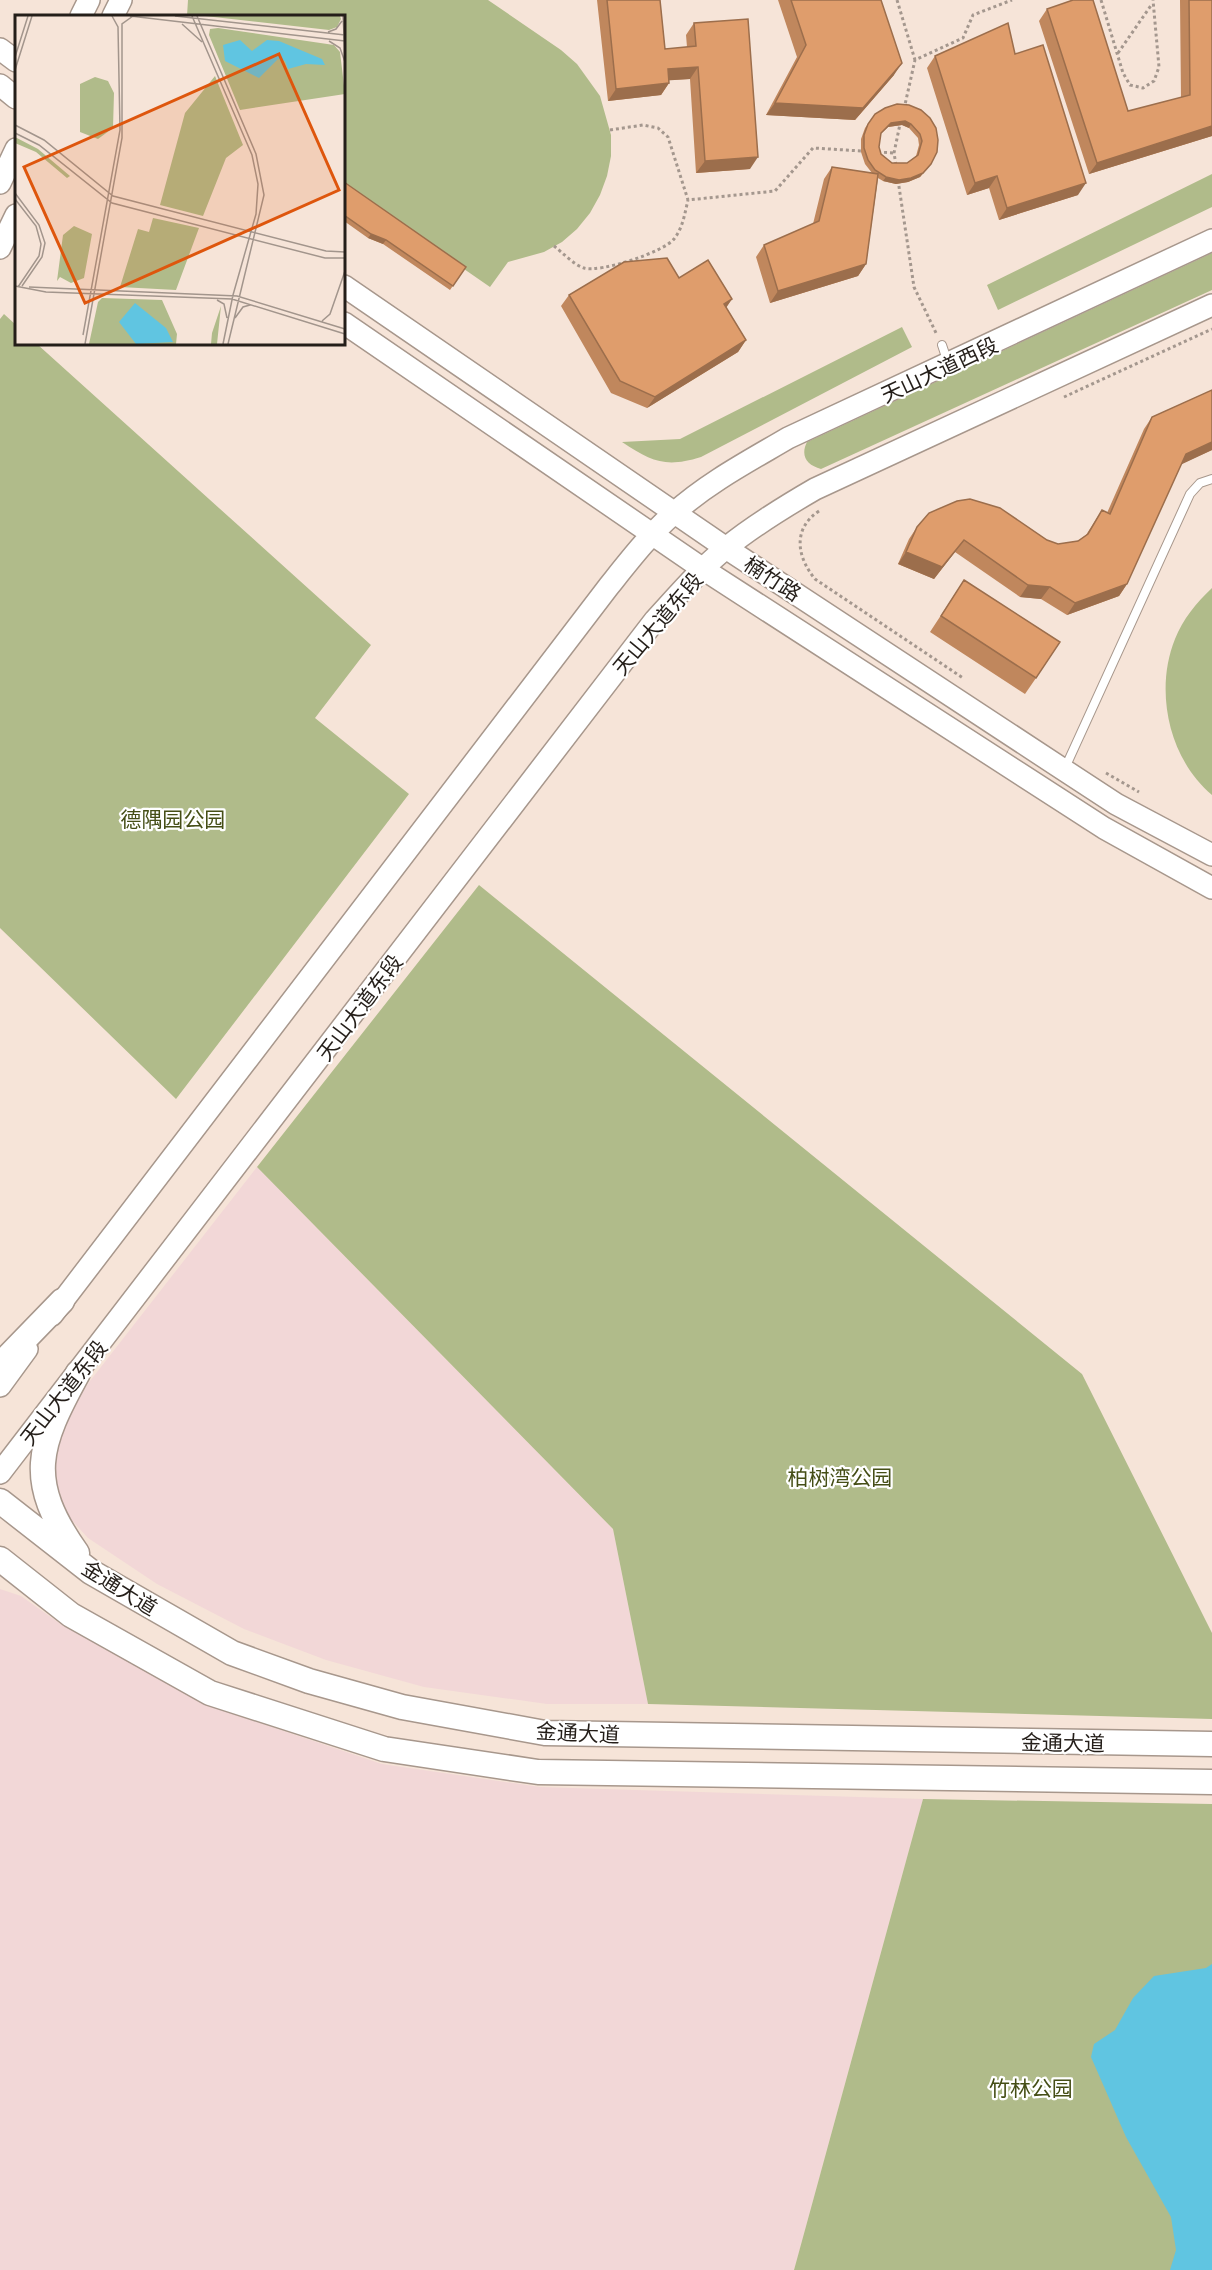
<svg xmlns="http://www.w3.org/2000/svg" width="1212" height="2270" viewBox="0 0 1212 2270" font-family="Lato,'Noto Sans SC',sans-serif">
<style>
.industrial{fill:#f2d7d7}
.green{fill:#b0bb8a}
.water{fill:#60c5e1}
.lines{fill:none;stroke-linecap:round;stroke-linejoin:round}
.service-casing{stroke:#a7978c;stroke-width:10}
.secondary-casing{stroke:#a7978c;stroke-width:24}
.primary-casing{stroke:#a7978c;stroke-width:27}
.path{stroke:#a4978e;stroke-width:3;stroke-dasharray:3 3;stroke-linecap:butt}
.service{stroke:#fff;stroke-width:8}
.secondary{stroke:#fff;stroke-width:21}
.primary{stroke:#fff;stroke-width:24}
.wall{fill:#c0875d;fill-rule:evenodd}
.shaded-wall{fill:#9c6e4c}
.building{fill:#df9d6c;stroke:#9c6e4c;stroke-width:1.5;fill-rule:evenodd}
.labels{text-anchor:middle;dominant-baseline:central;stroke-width:4.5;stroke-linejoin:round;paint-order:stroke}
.street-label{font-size:21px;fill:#241e19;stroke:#fff}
.park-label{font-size:21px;fill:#454e16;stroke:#fff}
.inset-road{fill:none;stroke:#a2958c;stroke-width:1.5}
.view{fill:#de560d;fill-opacity:0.15;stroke:#de560d;stroke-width:3}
.inset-edge{fill:none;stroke:#241e19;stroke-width:3}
</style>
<rect width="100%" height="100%" fill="#f6e4d8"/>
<path class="industrial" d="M 257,1167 L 613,1529 L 648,1704 L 547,1704 L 424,1687 L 326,1660 L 244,1629 L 157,1584 L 88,1538 L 66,1514 L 55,1489 L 53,1465 L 57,1441 L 68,1414 L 90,1381 Z
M 0,1589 L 21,1596 L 62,1625 L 206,1705 L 382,1764 L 540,1787 L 923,1799 L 794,2270 L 0,2270 Z"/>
<path class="green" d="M 188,0 L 488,0 L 561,50 L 577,64 L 600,96 L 611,135 L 611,156 L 607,176 L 600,195 L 590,213 L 577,229 L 562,242 L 544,252 L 508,262 L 490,287 L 344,186 L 344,16 L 187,16 Z
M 1212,174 L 1212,207 L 998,310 L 987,285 Z
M 1212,253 L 1212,290 L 821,469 C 807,465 800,456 807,442 Z
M 4,314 L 16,325 L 16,344 L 37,344 L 371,645 L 315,718 L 409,794 L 176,1099 L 0,928 L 0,319 Z
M 902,327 L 912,347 L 701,457 C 666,468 652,462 622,442 L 680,439 Z
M 1212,588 L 1212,795 C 1169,759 1154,691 1175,639 C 1183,619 1196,603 1212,588 Z
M 479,885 L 1082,1374 L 1212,1633 L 1212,1719 L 648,1704 L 613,1529 L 257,1167 Z
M 923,1799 L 1212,1804 L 1212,2270 L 794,2270 Z"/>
<path class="water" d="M 1212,1964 L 1212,2270 L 1170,2270 L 1176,2250 L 1171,2217 L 1126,2137 L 1091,2057 L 1094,2044 L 1115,2030 L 1133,1998 L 1154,1976 L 1206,1968 Z"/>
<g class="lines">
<g class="service-casing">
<path id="service" d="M 942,345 L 948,363
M 1065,768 L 1190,494 L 1200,483 L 1212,479"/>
</g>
<g class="secondary-casing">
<path id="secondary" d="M 81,16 L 89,0
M 113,16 L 121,0
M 0,49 L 16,61
M 0,85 L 16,98
M 0,183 L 16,149
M 0,248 L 16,215
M 344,286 L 726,548 L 1064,770 L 1116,804 L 1212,855
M 344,323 L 703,569 L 1104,828 L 1212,888
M 52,1315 L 609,586 C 629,561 649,535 673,514 C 707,483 749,461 788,438 L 1212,240
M 0,1386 L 27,1349
M 0,1473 L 655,620 C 678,595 700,569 726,548 C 754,525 784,507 815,489 L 1212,305"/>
</g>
<g class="primary-casing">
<path id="primary" d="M 0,1365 L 62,1301
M 0,1501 L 91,1572 L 232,1653 L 309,1681 L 402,1707 L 545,1733 L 1212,1744
M 77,1553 C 25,1480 38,1446 78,1373
M 0,1559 L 71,1615 L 210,1693 L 384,1749 L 538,1772 L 1212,1782"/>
</g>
<path class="path" d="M 897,0 L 915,60
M 1101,0 L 1123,73 L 1130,85 L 1143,88 L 1154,81 L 1159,67 L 1153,0
M 1118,53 L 1152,4
M 904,109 L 915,60 L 963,38 L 973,15 L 1012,0
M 610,130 L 643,125 L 658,128 L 668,137 L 688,200 L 775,191 L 813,148 L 862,151
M 878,152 L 894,153
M 896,165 L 894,153 L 900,124
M 898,180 L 914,287 L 937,335
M 554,246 C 563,253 574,265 584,268 C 600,273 664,252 674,239 C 683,228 685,212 688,200
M 1064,397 L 1212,329
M 819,511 C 792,529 797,557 815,579 L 963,678
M 1106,773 L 1139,792"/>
<use href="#service" class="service"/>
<use href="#secondary" class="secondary"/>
<use href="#primary" class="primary"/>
</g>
<path class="wall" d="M 597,0 L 660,0 L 665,49 L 687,47 L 686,35 L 694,23 L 750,169 L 696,173 L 690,79 L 669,80 L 669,83 L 661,95 L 608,101 Z
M 778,0 L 881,0 L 894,75 L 855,120 L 766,115 L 797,57 Z
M 1180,0 L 1212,0 L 1212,136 L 1089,174 L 1039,21 L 1047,9 L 1128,111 L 1181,98 Z
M 1015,54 L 1078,195 L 999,220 L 989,188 L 967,195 L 927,68 L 935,56 Z
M 909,105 L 931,164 L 920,177 L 908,182 L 896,184 L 883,181 L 878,178 L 866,264 L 858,276 L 770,303 L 756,257 L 764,245 L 813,224 L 824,179 L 832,167 L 872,173 L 865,164 L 861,152 L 861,139 L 865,128 L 875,114 ZM 902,125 L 909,128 L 918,138 L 919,145 L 916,156 L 907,163 L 892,163 L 881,154 L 879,147 L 880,134 L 888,127 Z
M 344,182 L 466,267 L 450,290 L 383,244 L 368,238 L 344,221 Z
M 679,278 L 732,299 L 726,307 L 746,340 L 738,352 L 647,408 L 611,393 L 561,306 L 569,295 Z
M 1212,390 L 1212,450 L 1181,464 L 1127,584 L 1119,596 L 1067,615 L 1041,599 L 1020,597 L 955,552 L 934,579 L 898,564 L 909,539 L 917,527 L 1047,540 L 1058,544 L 1078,541 L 1086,535 L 1102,510 L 1107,513 L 1144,429 L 1152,417 Z
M 964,580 L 1036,678 L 1025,694 L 930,632 Z"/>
<path class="shaded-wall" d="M 902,63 L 894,75 L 855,120 L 766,115 L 775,103 Z
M 698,67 L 690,79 L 659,81 L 668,69 Z
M 669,83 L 661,95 L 608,101 L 616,89 Z
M 905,121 L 911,124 L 909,128 L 902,125 L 888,127 L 878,137 L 891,123 Z
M 1212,126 L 1212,136 L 1089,174 L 1097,163 Z
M 758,157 L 750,169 L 696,173 L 705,161 Z
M 931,164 L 920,177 L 908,182 L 896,184 L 883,181 L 886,177 Z
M 997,176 L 989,188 L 967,195 L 975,183 Z
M 1086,183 L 1078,195 L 999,220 L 1007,208 Z
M 371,234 L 386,240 L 383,244 L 368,238 Z
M 866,264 L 858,276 L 770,303 L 778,291 Z
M 732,299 L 724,311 L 724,304 Z
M 746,340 L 738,352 L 647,408 L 655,397 Z
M 1212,442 L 1212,450 L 1178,466 L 1186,454 Z
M 964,540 L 934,579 L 898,564 L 906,552 Z
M 1127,584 L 1119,596 L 1067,615 L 1075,603 Z
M 1028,585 L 1050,587 L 1041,599 L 1020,597 Z"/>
<path class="building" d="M 607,0 L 660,0 L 665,49 L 696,46 L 694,23 L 748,19 L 758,157 L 705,161 L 698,67 L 668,69 L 669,83 L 616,89 Z
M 791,0 L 881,0 L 902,63 L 863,108 L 775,103 L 806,45 Z
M 1073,0 L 1093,0 L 1128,111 L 1190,95 L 1189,0 L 1212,0 L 1212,126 L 1097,163 L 1047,9 Z
M 1008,23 L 1015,54 L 1043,45 L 1086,183 L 1007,208 L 997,176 L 975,183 L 935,56 Z
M 897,104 L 909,105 L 921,110 L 930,118 L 936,128 L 938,140 L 937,152 L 931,164 L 923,173 L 911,178 L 899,180 L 886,177 L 875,170 L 868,160 L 864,148 L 864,135 L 868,124 L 875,114 L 885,108 ZM 905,121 L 911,124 L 920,134 L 922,141 L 918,155 L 907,163 L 892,163 L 881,154 L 879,147 L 881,133 L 891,123 Z
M 832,167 L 878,174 L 866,264 L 778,291 L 764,245 L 819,221 Z
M 344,182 L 466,267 L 453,286 L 386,240 L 371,234 L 344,215 Z
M 667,258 L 679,278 L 708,260 L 732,299 L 724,304 L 746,340 L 655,397 L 620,381 L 569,295 L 624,262 Z
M 1212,390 L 1212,442 L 1186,454 L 1127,584 L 1075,603 L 1050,587 L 1028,585 L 964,540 L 942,567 L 906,552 L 917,527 L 929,513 L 957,501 L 970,499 L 1000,508 L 1047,540 L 1058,544 L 1078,541 L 1088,534 L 1102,510 L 1110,514 L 1152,417 Z
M 964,580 L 1060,642 L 1036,678 L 941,616 Z"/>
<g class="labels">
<g class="street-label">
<text transform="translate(939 369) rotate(-25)">天山大道西段</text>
<text transform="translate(773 578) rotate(33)">楠竹路</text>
<text transform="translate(657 623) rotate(-50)">天山大道东段</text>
<text transform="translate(359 1007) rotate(-53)">天山大道东段</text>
<text transform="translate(63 1392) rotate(-52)">天山大道东段</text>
<text transform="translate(120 1587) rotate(32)">金通大道</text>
<text transform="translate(578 1732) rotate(3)">金通大道</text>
<text transform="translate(1063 1742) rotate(1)">金通大道</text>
</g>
<g class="park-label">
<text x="173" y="818">德隅园公园</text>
<text x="840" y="1476">柏树湾公园</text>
<text x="1031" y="2087">竹林公园</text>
</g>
</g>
<g transform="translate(15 15)">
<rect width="330" height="330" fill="#f6e4d8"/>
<path d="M 190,1 L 325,1 L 326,4 L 322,12 L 314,15 ZM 203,13 L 319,30 L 325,37 L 330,79 L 225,95 L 194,20 L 195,14 ZM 200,61 L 228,130 L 211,143 L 188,201 L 145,190 L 170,98 ZM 80,62 L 93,66 L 99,78 L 98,113 L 83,124 L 65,117 L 65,69 ZM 0,122 L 23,134 L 55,161 L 52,163 L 21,137 L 0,128 ZM 138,203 L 184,213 L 161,275 L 105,272 L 123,214 L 134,217 ZM 59,211 L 77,219 L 69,263 L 56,268 L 45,262 L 42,266 L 48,220 ZM 87,283 L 147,285 L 162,319 L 161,329 L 74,329 L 83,287 ZM 206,291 L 202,329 L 196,329 L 197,318 Z" fill="#b0bb8a"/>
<path d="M 225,25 L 237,36 L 252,25 L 264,26 L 307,44 L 310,50 L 291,49 L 273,54 L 270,46 L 263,44 L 244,63 L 210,46 L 208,30 ZM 120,288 L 151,313 L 158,327 L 121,329 L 104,307 Z" fill="#60c5e1"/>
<path class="inset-road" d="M 115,1 L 330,26M 160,1 L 330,20M 177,1 L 237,140 L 243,169 L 241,199 L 218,280 L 208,329M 182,1 L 241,139 L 249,180 L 213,329M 328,1 L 330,37M 167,9 L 187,27M 313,17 L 321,14 L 327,6M 314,26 L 325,33 L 330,47M 0,42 L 13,1M 0,55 L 17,1M 0,110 L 29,125 L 98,181 L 311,236 L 330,237M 0,118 L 24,130 L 97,188 L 310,243 L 330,243M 0,178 L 24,210 L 30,228 L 27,242 L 7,271M 0,184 L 21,211 L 26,229 L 24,241 L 3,272M 0,271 L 31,277 L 217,284 L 330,319M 14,272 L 222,281 L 330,314M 202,285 L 209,289 L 212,303M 220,303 L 228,292 L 235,290M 307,306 L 315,299 L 330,256M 68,320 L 105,115 L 103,12 L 97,1M 70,329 L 107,123 L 107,9 L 118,1"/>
<path class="view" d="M 264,39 L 324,175 L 70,288 L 9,152 Z"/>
<rect width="330" height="330" class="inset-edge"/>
</g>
</svg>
